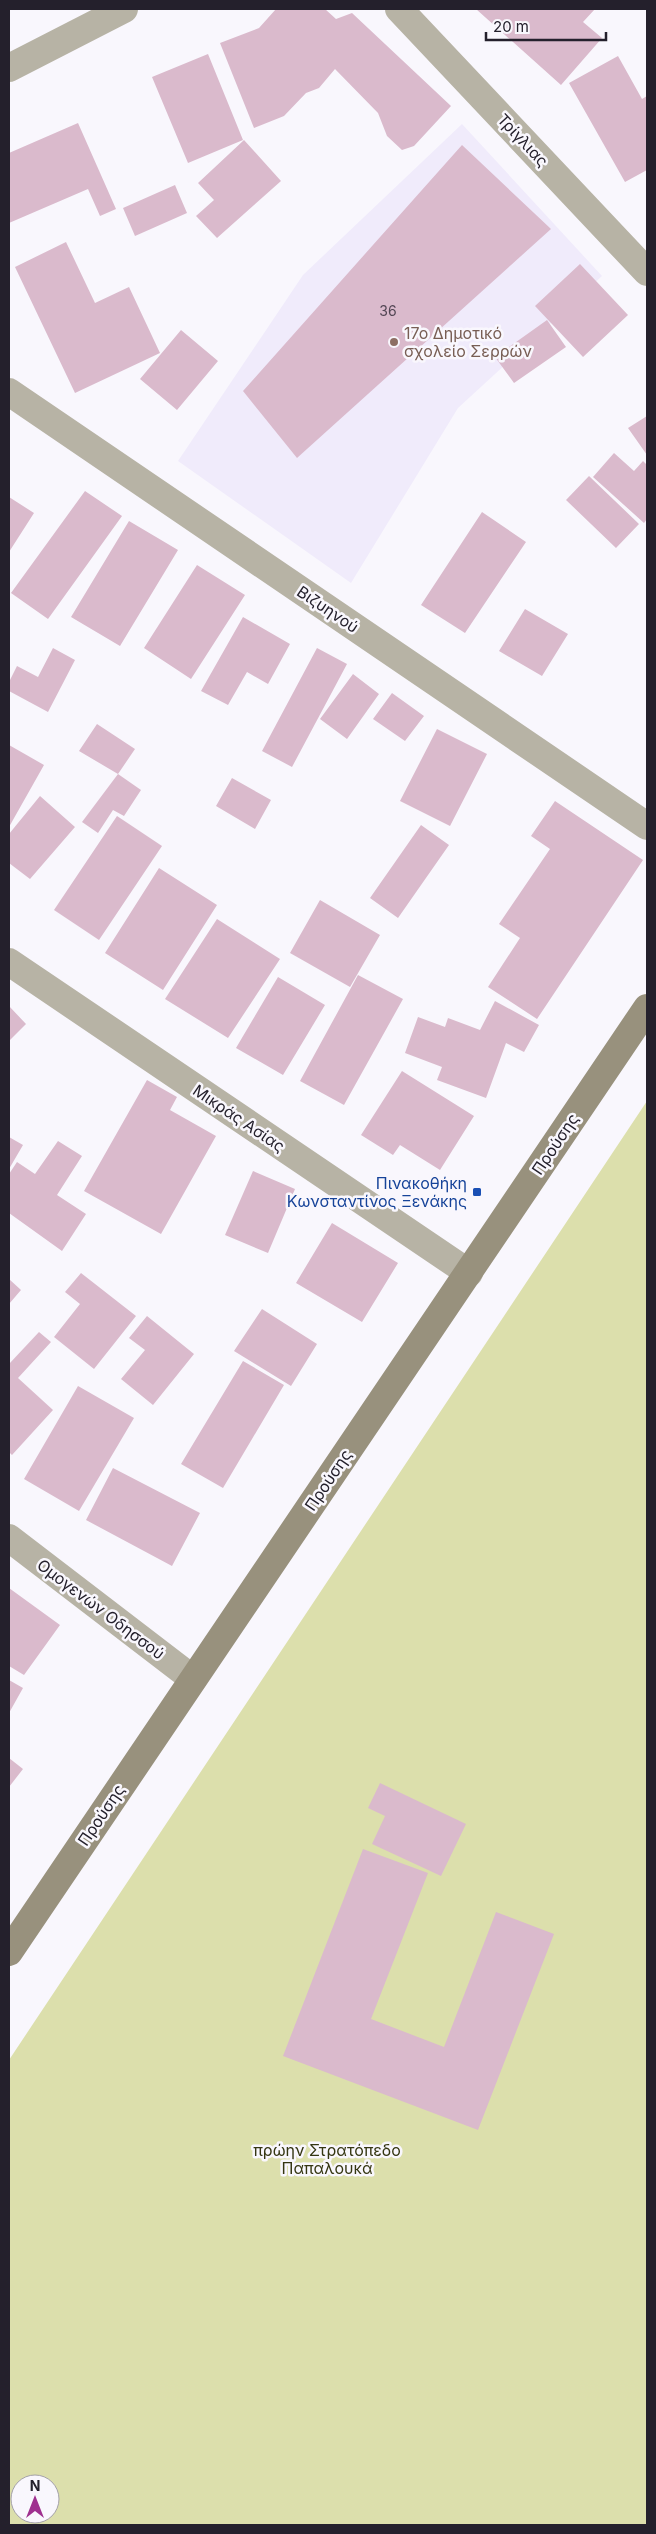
<svg xmlns="http://www.w3.org/2000/svg" width="656" height="2534" viewBox="0 0 656 2534" font-family="Inter,sans-serif">
<style>
.built{fill:#f0ebfb}
.green{fill:#dcdfac;fill-rule:evenodd}
.building{fill:#dabacc}
.lines{fill:none;stroke-linecap:round;stroke-linejoin:round}
.street{stroke:#b7b3a5;stroke-width:28}
.secondary{stroke:#98917d;stroke-width:28}
.education-dot{fill:#8d6e63;stroke:#f9f7fd;stroke-width:2}
.transit-dot{fill:#1a4fb4;stroke:#f9f7fd;stroke-width:2}
.labels{text-anchor:middle;dominant-baseline:central;stroke-width:5;stroke-linejoin:round;paint-order:stroke}
.number-label{font-size:14px;fill:#524654}
.street-label{font-size:16px;fill:#24202c;stroke:#f9f7fd}
.education-label{font-size:16px;fill:#785e54;stroke:#f9f7fd;text-anchor:start}
.transit-label{font-size:16px;fill:#164399;stroke:#f9f7fd;text-anchor:end}
.park-label{font-size:16px;fill:#353612;stroke:#f9f7fd}
</style>
<rect width="100%" height="100%" fill="#f9f7fd"/>
<path class="built" d="M 462,124 L 602,276 L 458,408 L 351,583 L 178,461 L 303,275 Z"/>
<path class="green" d="M 647,1101 L 647,2525 L 9,2525 L 9,2060 ZM 20,2484 L 50,2484 L 50,2514 L 20,2514 Z"/>
<path class="building" d="M 276,9 L 325,9 L 336,19 L 352,13 L 451,106 L 414,146 L 402,150 L 387,136 L 378,113 L 335,69 L 319,88 L 306,93 L 284,116 L 254,128 L 220,43 L 259,28 Z
M 476,9 L 595,9 L 583,22 L 602,38 L 561,85 Z
M 208,54 L 243,140 L 188,163 L 152,77 Z
M 618,56 L 642,99 L 647,96 L 647,170 L 625,182 L 569,83 Z
M 78,123 L 116,209 L 100,216 L 88,189 L 9,223 L 9,153 Z
M 244,140 L 281,181 L 217,238 L 196,216 L 214,200 L 198,183 Z
M 462,145 L 551,229 L 297,458 L 243,391 Z
M 175,185 L 187,213 L 135,236 L 123,208 Z
M 66,242 L 95,303 L 129,287 L 160,353 L 75,393 L 15,267 Z
M 580,264 L 628,315 L 583,357 L 535,306 Z
M 547,320 L 566,347 L 514,383 L 495,357 Z
M 181,330 L 218,361 L 177,410 L 140,379 Z
M 647,416 L 647,455 L 628,428 Z
M 614,453 L 634,471 L 643,461 L 647,465 L 647,519 L 644,523 L 593,477 Z
M 589,476 L 639,524 L 616,548 L 566,500 Z
M 85,491 L 122,516 L 48,619 L 11,593 Z
M 9,497 L 34,513 L 9,552 Z
M 482,512 L 526,542 L 465,633 L 421,605 Z
M 129,521 L 178,550 L 120,646 L 71,617 Z
M 197,565 L 245,595 L 191,679 L 144,648 Z
M 525,609 L 568,634 L 542,676 L 499,651 Z
M 243,617 L 290,644 L 268,684 L 247,672 L 228,705 L 201,691 Z
M 53,648 L 75,660 L 48,712 L 9,691 L 9,682 L 17,666 L 38,677 Z
M 317,648 L 347,664 L 292,767 L 262,751 Z
M 353,674 L 379,694 L 347,739 L 320,719 Z
M 392,693 L 424,716 L 405,741 L 373,719 Z
M 97,724 L 135,749 L 118,774 L 79,751 Z
M 437,729 L 487,754 L 450,826 L 400,801 Z
M 9,745 L 44,765 L 9,827 Z
M 118,774 L 141,790 L 124,816 L 113,810 L 98,833 L 82,822 Z
M 232,778 L 271,800 L 255,829 L 216,806 Z
M 40,796 L 75,827 L 30,879 L 9,863 L 9,834 Z
M 555,801 L 643,860 L 537,1019 L 488,987 L 520,938 L 499,924 L 550,849 L 531,836 Z
M 117,816 L 162,846 L 99,940 L 54,910 Z
M 421,825 L 449,845 L 398,918 L 370,898 Z
M 159,868 L 217,905 L 163,990 L 105,953 Z
M 320,900 L 380,935 L 350,987 L 290,953 Z
M 217,919 L 280,959 L 228,1038 L 165,999 Z
M 358,975 L 403,999 L 344,1105 L 300,1081 Z
M 278,977 L 325,1005 L 283,1075 L 236,1048 Z
M 495,1001 L 539,1025 L 524,1052 L 506,1043 L 486,1098 L 437,1080 L 442,1067 L 405,1053 L 418,1017 L 445,1027 L 448,1018 L 480,1030 Z
M 9,1006 L 26,1024 L 9,1041 Z
M 402,1071 L 474,1116 L 440,1170 L 400,1145 L 393,1155 L 361,1135 Z
M 147,1080 L 177,1097 L 170,1110 L 216,1136 L 161,1234 L 84,1191 Z
M 9,1137 L 23,1145 L 9,1169 Z
M 58,1141 L 82,1156 L 57,1195 L 86,1214 L 62,1251 L 9,1213 L 9,1174 L 17,1162 L 35,1174 Z
M 253,1171 L 295,1189 L 268,1253 L 225,1235 Z
M 332,1223 L 398,1263 L 362,1322 L 296,1283 Z
M 81,1273 L 136,1316 L 94,1369 L 54,1337 L 80,1304 L 65,1292 Z
M 9,1279 L 21,1290 L 9,1304 Z
M 262,1309 L 317,1344 L 291,1386 L 234,1351 Z
M 147,1316 L 194,1354 L 153,1405 L 121,1379 L 145,1350 L 129,1338 Z
M 39,1332 L 51,1342 L 18,1378 L 53,1410 L 12,1455 L 9,1452 L 9,1364 Z
M 243,1361 L 284,1385 L 223,1488 L 181,1464 Z
M 78,1386 L 134,1418 L 79,1511 L 24,1479 Z
M 113,1468 L 200,1513 L 172,1566 L 86,1520 Z
M 9,1588 L 60,1625 L 24,1675 L 9,1666 Z
M 9,1680 L 23,1688 L 9,1713 Z
M 9,1758 L 23,1769 L 9,1787 Z
M 380,1783 L 466,1824 L 441,1876 L 372,1844 L 385,1816 L 368,1808 Z
M 363,1849 L 428,1873 L 371,2019 L 444,2047 L 496,1912 L 554,1934 L 478,2130 L 283,2056 Z"/>
<g class="lines">
<path class="street" d="M 399,9 L 647,272
M 9,68 L 124,9
M 9,392 L 647,826
M 9,962 L 469,1273
M 9,1538 L 193,1679"/>
<path class="secondary" d="M 9,1952 L 647,1008"/>
</g>
<circle class="education-dot" cx="394" cy="342" r="5"/>
<rect class="transit-dot" x="472" y="1187" width="10" height="10" rx="2.5"/>
<g class="labels">
<g class="number-label">
<text x="388" y="310">36</text>
</g>
<g class="street-label">
<text transform="translate(523 140) rotate(47)">Τρίγλιας</text>
<text transform="translate(328 609) rotate(34)">Βιζυηνού</text>
<text transform="translate(239 1118) rotate(34)">Μικράς Ασίας</text>
<text transform="translate(555 1144) rotate(-56)">Προύσης</text>
<text transform="translate(328 1480) rotate(-56)">Προύσης</text>
<text transform="translate(101 1609) rotate(37)">Ομογενών Οδησσού</text>
<text transform="translate(101 1815) rotate(-56)">Προύσης</text>
</g>
<g class="education-label">
<text x="404" y="333">17ο Δημοτικό<tspan x="404" dy="18">σχολείο Σερρών</tspan></text>
</g>
<g class="transit-label">
<text x="467" y="1183">Πινακοθήκη<tspan x="467" dy="18">Κωνσταντίνος Ξενάκης</tspan></text>
</g>
<g class="park-label">
<text x="327" y="2150">πρώην Στρατόπεδο<tspan x="327" dy="18">Παπαλουκά</tspan></text>
</g>
</g>
<rect width="656" height="2534" fill="none" stroke="#24202c" stroke-width="20"/>
<g transform="translate(35 2499)"><circle r="24" fill="#f9f7fd" stroke="#a4a1a9"/>
<path d="M0-4L9 19L0 12L-9 19Z" fill="#9f308f"/>
<text y="-8" font-size="14" font-weight="bold" text-anchor="middle" fill="#24202c">N</text>
</g>
<path d="M486 32v8h120v-8" fill="none" stroke="#24202c" stroke-width="2.5"/>
<text x="493" y="32" font-size="15" fill="#24202c" stroke="#f9f7fd" stroke-width="4" paint-order="stroke">20 m</text>
</svg>
